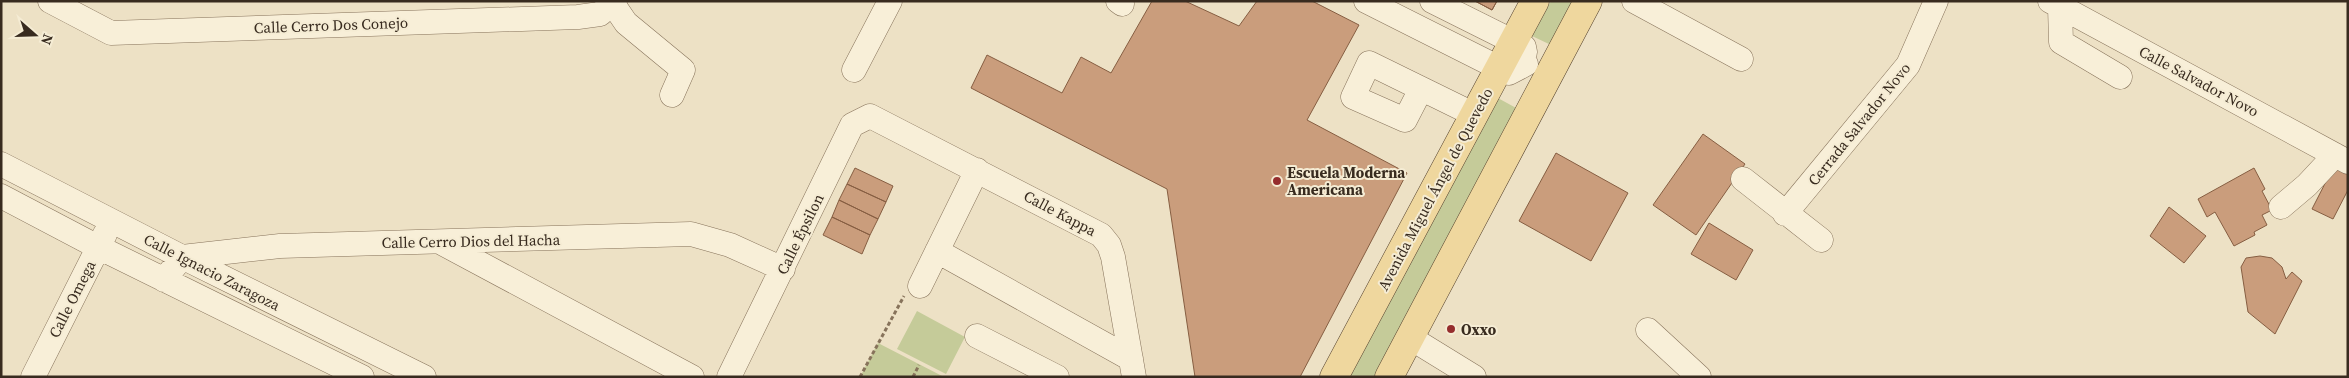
<svg xmlns="http://www.w3.org/2000/svg" width="2349" height="378" viewBox="0 0 2349 378" font-family="'Source Serif 4',serif">
<style>
.green{fill:#c5cb99}
.building{fill:#ca9d7c;stroke:#865e42}
.lines{fill:none;stroke-linecap:round;stroke-linejoin:round}
.minor-casing{stroke:#87735b;stroke-width:25}
.major-casing{stroke:#55422f;stroke-width:29}
.path{stroke:#87735b;stroke-width:3;stroke-dasharray:4 2.5;stroke-linecap:butt}
.minor{stroke:#f8efd8;stroke-width:24}
.major{stroke:#efd79e;stroke-width:28}
.poi-dot{fill:#952d2d;stroke:#f5ecd4;stroke-width:2}
.labels{text-anchor:middle;dominant-baseline:central;stroke-width:4;stroke-linejoin:round;paint-order:stroke}
.street-label{font-size:15px;fill:#382b1f;stroke:#f5ecd4}
.poi-label{font-size:15px;font-weight:bold;fill:#382b1f;stroke:#f5ecd4;text-anchor:start}
</style>
<rect width="100%" height="100%" fill="#ede1c5"/>
<path class="green" d="M 1551,1 L 1574,1 L 1551,45 L 1532,36 Z
M 1496,97 L 1518,109 L 1380,377 L 1348,377 Z
M 917,311 L 965,337 L 946,374 L 897,349 Z
M 878,343 L 944,377 L 860,377 Z"/>
<path class="building" d="M 1152,1 L 1185,1 L 1239,26 L 1257,1 L 1312,1 L 1359,25 L 1307,120 L 1407,173 L 1300,377 L 1195,377 L 1167,189 L 971,88 L 987,55 L 1062,93 L 1081,57 L 1111,73 Z
M 1475,1 L 1497,1 L 1492,10 Z
M 1475,1 L 1497,1 L 1492,10 Z
M 1703,134 L 1745,164 L 1696,235 L 1653,205 Z
M 1556,153 L 1628,193 L 1591,261 L 1519,221 Z
M 2336,162 L 2348,168 L 2348,190 L 2333,219 L 2312,209 Z
M 855,168 L 893,186 L 886,202 L 847,184 Z
M 2254,168 L 2265,189 L 2262,191 L 2272,210 L 2262,215 L 2267,225 L 2254,232 L 2255,235 L 2234,246 L 2215,212 L 2207,217 L 2198,199 Z
M 847,184 L 886,202 L 878,219 L 839,200 Z
M 839,200 L 878,219 L 870,235 L 832,217 Z
M 2169,207 L 2206,236 L 2184,263 L 2150,236 Z
M 832,217 L 870,235 L 862,254 L 823,235 Z
M 1709,223 L 1753,250 L 1736,280 L 1691,254 Z
M 2260,256 L 2272,258 L 2282,267 L 2286,279 L 2292,272 L 2302,281 L 2275,334 L 2248,312 L 2241,267 L 2246,258 Z"/>
<g class="lines">
<g class="minor-casing">
<path id="minor" d="M 50,1 L 111,33 L 578,17 L 600,14 L 615,1
M 1118,1 L 1122,4
M 1366,1 L 1509,73 L 1526,64
M 1432,1 L 1524,47 L 1525,52
M 1634,1 L 1741,59
M 2050,1 L 2348,162
M 613,4 L 626,23 L 683,70 L 672,95
M 2060,7 L 2061,42 L 2120,77
M 854,70 L 890,1
M 1421,89 L 1405,120 L 1353,97 L 1369,63 L 1475,115
M 1,164 L 182,257 L 424,377
M 1743,179 L 1821,240
M 1,196 L 98,247 L 362,377
M 2281,207 L 2307,185 L 2335,155
M 1785,214 L 1908,65 L 1936,1
M 440,242 L 692,377
M 937,251 L 1131,359
M 164,280 L 182,257 L 280,246 L 691,234 L 730,245 L 783,269
M 920,286 L 977,170
M 1648,330 L 1699,377
M 977,336 L 1057,377
M 1409,337 L 1474,377
M 33,377 L 105,234
M 729,377 L 852,125 L 870,116 L 1101,235 L 1109,245 L 1113,257 L 1134,377"/>
</g>
<g class="major-casing">
<path id="major" d="M 1334,377 L 1535,1
M 1389,377 L 1588,1"/>
</g>
<path class="path" d="M 860,377 L 904,296
M 913,377 L 919,365"/>
<use href="#minor" class="minor"/>
<use href="#major" class="major"/>
</g>
<g class="poi-dot">
<circle cx="1277" cy="181" r="5"/>
<circle cx="1451" cy="329" r="5"/>
</g>
<g class="labels">
<g class="street-label">
<text transform="translate(331 25) rotate(-2)">Calle Cerro Dos Conejo</text>
<text transform="translate(2199 81) rotate(28)">Calle Salvador Novo</text>
<text transform="translate(1859 124) rotate(-51)">Cerrada Salvador Novo</text>
<text transform="translate(1435 189) rotate(-62)">Avenida Miguel Ángel de Quevedo</text>
<text transform="translate(1060 213) rotate(28)">Calle Kappa</text>
<text transform="translate(800 234) rotate(-64)">Calle Épsilon</text>
<text transform="translate(471 241) rotate(-1)">Calle Cerro Dios del Hacha</text>
<text transform="translate(212 272) rotate(27)">Calle Ignacio Zaragoza</text>
<text transform="translate(72 299) rotate(-63)">Calle Omega</text>
</g>
<g class="poi-label">
<text x="1287" y="172">Escuela Moderna<tspan x="1287" dy="17">Americana</tspan></text>
<text x="1461" y="329">Oxxo</text>
</g>
</g>
<rect width="2349" height="378" fill="none" stroke="#382b1f" stroke-width="5"/>
<g transform="translate(35 35) rotate(110)" stroke="#f5ecd4" stroke-width="4" paint-order="stroke">
<path d="M0-4L9 19L0 12L-9 19Z" fill="#382b1f"/>
<text y="-8" font-size="14" font-weight="bold" text-anchor="middle" fill="#382b1f">N</text>
</g>
</svg>
